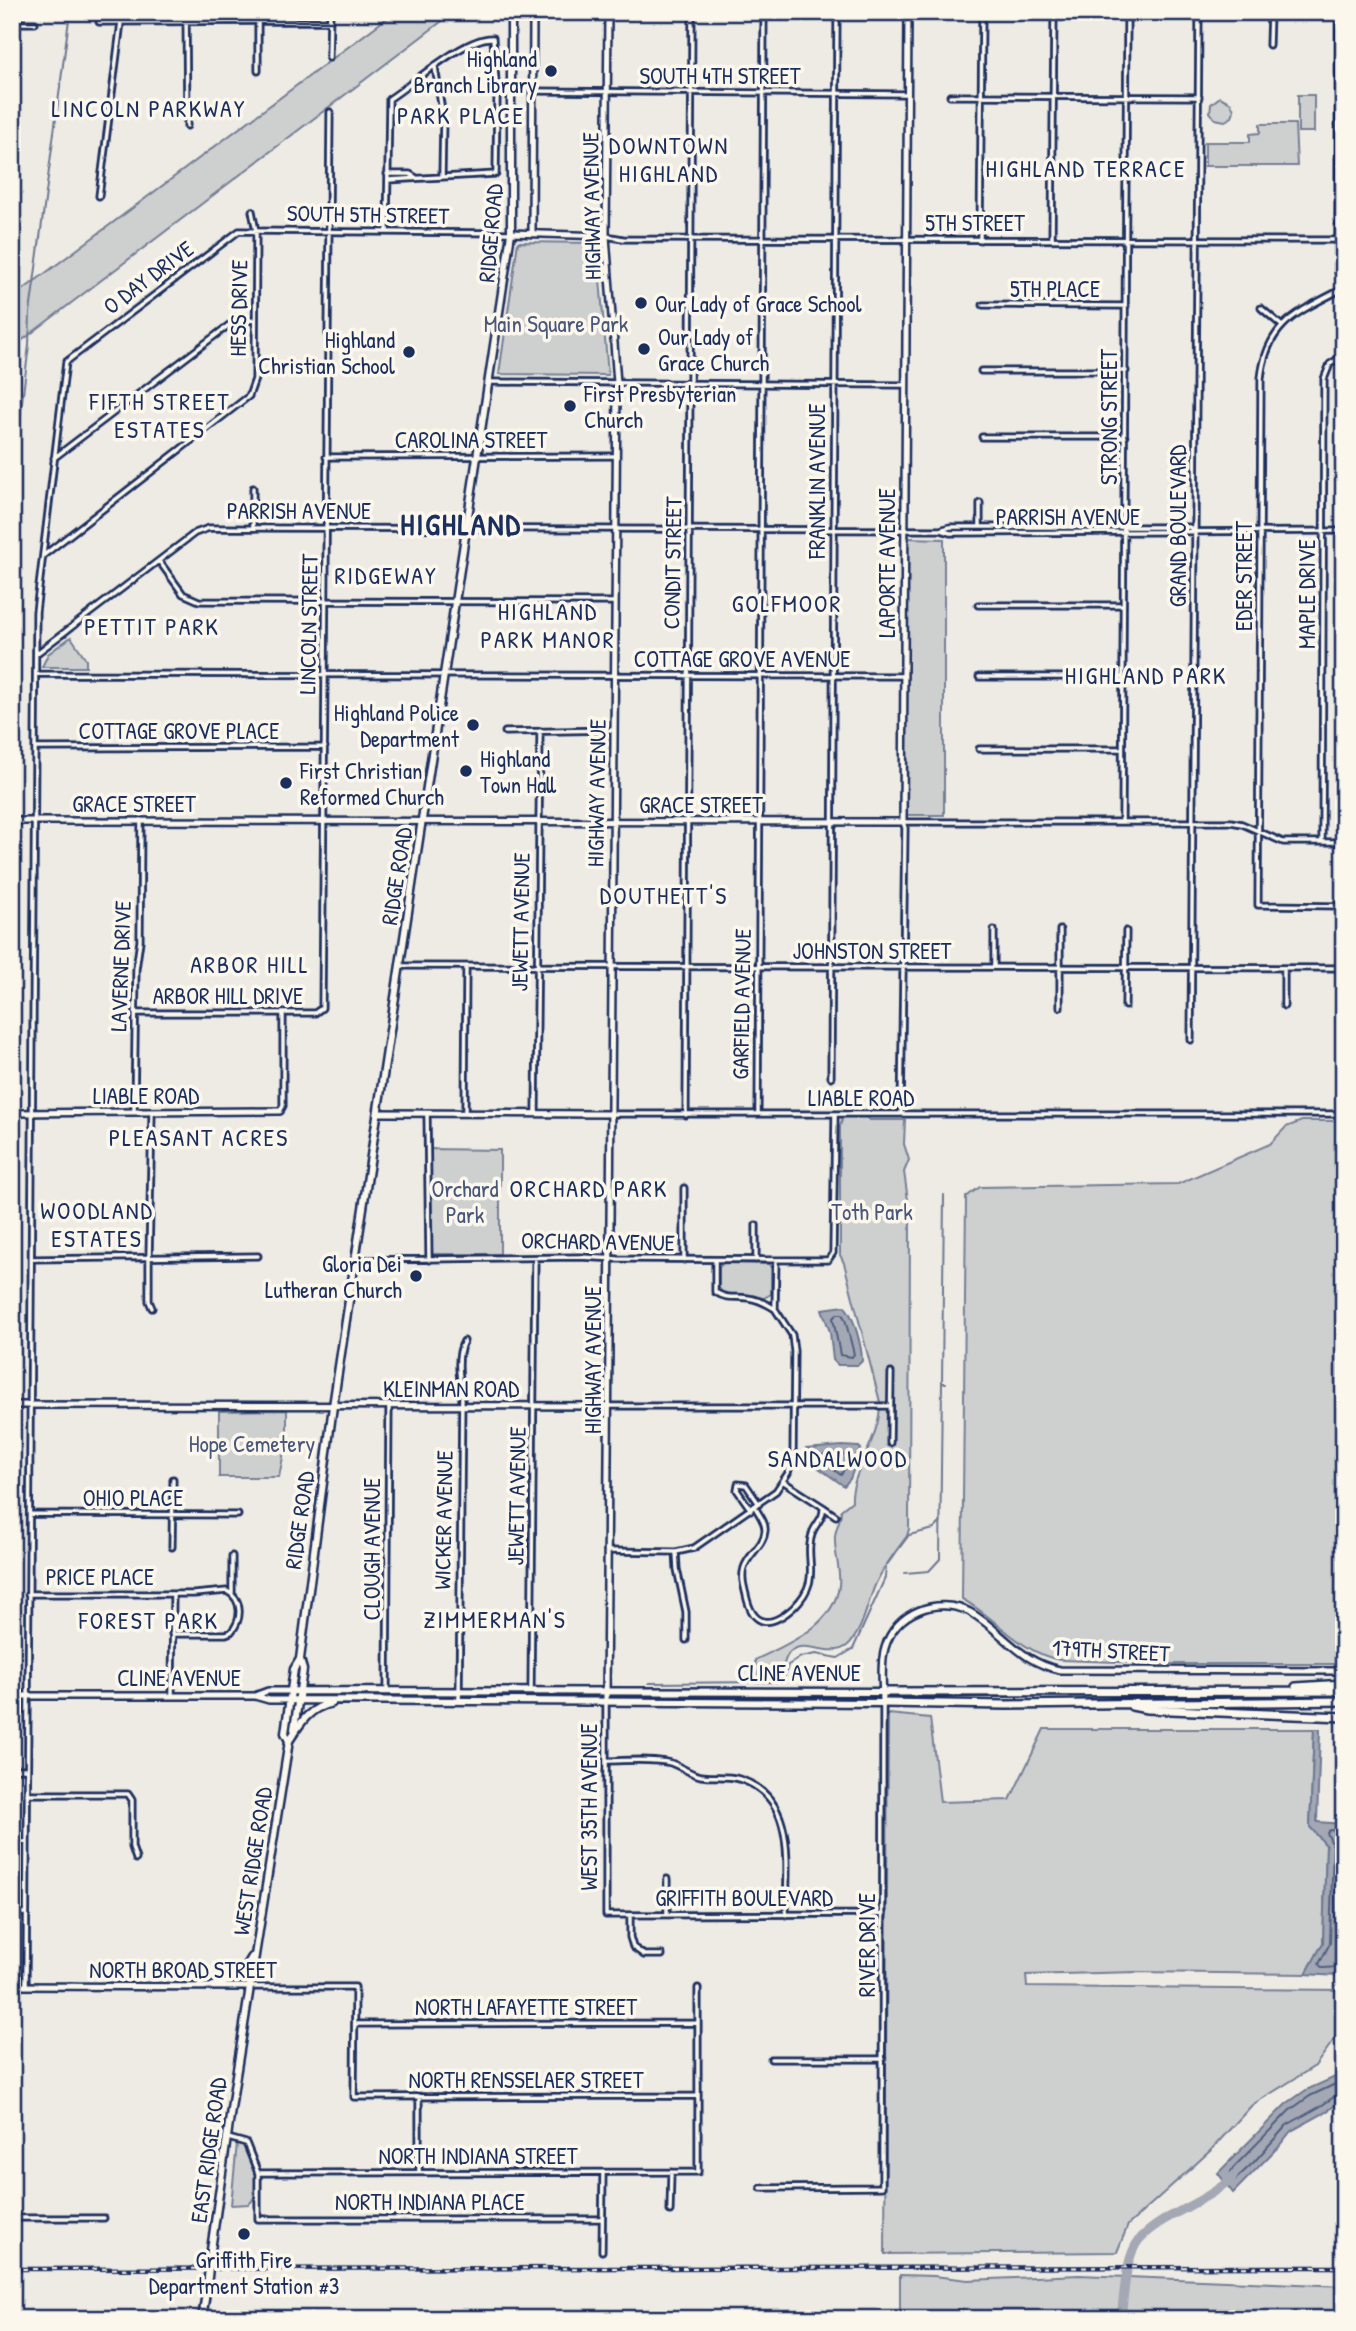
<svg xmlns="http://www.w3.org/2000/svg" width="1356" height="2331" viewBox="0 0 1356 2331" font-family="'Patrick Hand',sans-serif">
<style>
.green{fill:#cecfcf;stroke:#747f96;stroke-width:2}
.water{fill:#a3a8b4;stroke:#6d7892;stroke-width:2}
.lines{fill:none;stroke-linecap:round;stroke-linejoin:round}
.shore{stroke:#515f80;stroke-width:2}
.stream{stroke:#6d7892;stroke-width:2}
.river{stroke:#a3a8b4;stroke-width:9}
.street-casing{stroke:#1b2f5e;stroke-width:9}
.secondary-casing{stroke:#1b2f5e;stroke-width:10}
.primary-casing{stroke:#1b2f5e;stroke-width:11}
.highway-casing{stroke:#1b2f5e;stroke-width:12}
.street{stroke:#fbf7ec;stroke-width:3.5}
.secondary{stroke:#fbf7ec;stroke-width:5}
.primary{stroke:#fbf7ec;stroke-width:6}
.highway{stroke:#fbf7ec;stroke-width:7}
.rail-casing{stroke:#1b2f5e;stroke-width:4.5}
.rail{stroke:#fbf7ec;stroke-width:2;stroke-dasharray:5;stroke-linecap:butt}
.primary-bridge-casing{stroke:#1b2f5e;stroke-width:11;stroke-linecap:butt}
.primary-bridge{stroke:#fbf7ec;stroke-width:6}
.poi-dot{fill:#1b2f5e;stroke:#fbf7ec;stroke-width:2.5}
.labels{text-anchor:middle;dominant-baseline:central;stroke-width:7;stroke-linejoin:round;paint-order:stroke}
.poi-label{font-size:23px;fill:#1b2f5e;stroke:#fbf7ec;text-anchor:start}
.street-label{font-size:23px;fill:#1b2f5e;stroke:#fbf7ec}
.park-label{font-size:23px;fill:#48577a;stroke:#fbf7ec}
.neighbourhood-label{font-size:24px;letter-spacing:2px;fill:#1b2f5e;stroke:#fbf7ec}
.district-label{font-size:30px;font-weight:bold;letter-spacing:2px;fill:#1b2f5e;stroke:#fbf7ec}
</style>
<rect width="100%" height="100%" fill="#eeebe4"/>
<filter id="ink" filterUnits="userSpaceOnUse"><feTurbulence type="fractalNoise" baseFrequency=".0143" numOctaves="2"/><feDisplacementMap in="SourceGraphic" scale="14" xChannelSelector="R" yChannelSelector="G"/><feConvolveMatrix kernelMatrix="1 2 1 2 8 2 1 2 1" color-interpolation-filters="sRGB"/></filter>
<g filter="url(#ink)">
<path class="green" d="M 395,12 L 454,12 L 12,348 L 12,298 Z
M 1298,95 L 1314,95 L 1314,132 L 1298,132 Z
M 1220,97 L 1231,103 L 1234,110 L 1232,117 L 1225,121 L 1215,119 L 1210,112 L 1211,104 Z
M 1260,124 L 1295,124 L 1297,166 L 1205,166 L 1205,142 L 1250,142 L 1250,134 L 1260,133 Z
M 518,242 L 597,243 L 608,375 L 499,374 Z
M 908,538 L 944,539 L 944,815 L 906,815 Z
M 71,637 L 86,659 L 86,667 L 42,667 L 48,654 Z
M 843,1117 L 868,1117 L 869,1120 L 905,1120 L 904,1144 L 909,1160 L 904,1172 L 910,1214 L 909,1529 L 907,1536 C 896,1551 885,1565 877,1581 C 867,1601 864,1630 848,1645 C 825,1665 786,1618 781,1681 L 758,1682 L 755,1660 C 787,1644 833,1627 839,1586 C 841,1570 834,1553 835,1536 C 836,1527 841,1520 841,1510 L 852,1501 C 850,1473 881,1439 880,1402 L 844,1263 L 840,1255 L 840,1126 Z
M 1302,1121 L 1344,1121 L 1344,1664 L 1172,1664 L 1060,1660 C 1019,1652 997,1618 962,1599 L 966,1197 L 980,1187 L 1178,1184 L 1270,1144 L 1286,1127 Z
M 429,1149 L 500,1150 L 500,1254 L 430,1254 Z
M 724,1263 L 769,1264 L 771,1267 L 771,1294 L 764,1298 L 723,1293 L 719,1288 L 719,1267 Z
M 287,1410 L 287,1437 L 279,1477 L 219,1477 L 219,1411 Z
M 888,1714 L 930,1718 L 940,1802 L 1010,1800 L 1044,1729 L 1314,1729 L 1310,1827 L 1326,1845 L 1323,1943 L 1306,1974 L 1136,1972 L 1026,1975 L 1027,1987 L 1344,1990 L 1344,2026 L 1315,2066 L 1252,2105 L 1210,2151 L 1128,2225 L 1117,2252 L 885,2254 Z
M 237,2143 L 245,2146 C 252,2162 264,2192 249,2204 L 231,2205 Z
M 900,2275 L 934,2276 L 968,2280 L 1079,2275 L 1344,2286 L 1344,2319 L 900,2319 Z"/>
<path class="water" d="M 844,1306 C 854,1314 862,1348 862,1361 L 858,1365 L 838,1365 L 833,1360 L 830,1332 L 822,1309 Z
M 842,1446 L 859,1447 L 861,1449 L 850,1479 L 844,1486 L 805,1458 L 806,1449 Z
M 1314,1729 L 1320,1729 L 1317,1822 L 1344,1824 L 1344,1972 L 1338,1976 L 1306,1974 L 1323,1943 L 1326,1845 L 1310,1827 Z
M 1344,2073 L 1344,2099 L 1326,2112 L 1291,2131 L 1279,2146 L 1233,2193 L 1218,2173 L 1286,2104 L 1306,2090 Z"/>
<g class="lines">
<path class="shore" d="M 837,1314 L 842,1314 L 845,1319 L 854,1354 L 852,1357 L 840,1355 L 833,1318 Z
M 842,1454 L 848,1455 L 850,1458 L 841,1475 L 819,1459 L 822,1455 Z
M 1344,1831 L 1330,1830 L 1327,1833 L 1333,1846 L 1330,1943 L 1319,1964 L 1322,1968 L 1344,1967
M 1344,1840 L 1342,1843 L 1339,1944 L 1335,1955 L 1337,1958 L 1344,1958
M 1344,2080 L 1310,2096 L 1290,2110 L 1233,2168 L 1230,2174 L 1231,2178 L 1236,2179 L 1254,2162 L 1287,2125 L 1321,2106 L 1338,2094 L 1344,2093"/>
<path class="stream" d="M 12,483 L 29,345 L 30,313 L 70,12
M 942,1383 L 944,1195
M 905,1573 L 929,1571 L 940,1559 L 942,1383 L 946,1383
M 649,1683 L 783,1682 L 788,1665 L 801,1657 L 816,1654 L 838,1658 L 853,1649 L 885,1578 L 886,1566 L 909,1535 L 934,1529 L 941,1522"/>
<path class="river" d="M 1121,2319 C 1124,2297 1125,2257 1139,2240 C 1160,2215 1209,2202 1233,2176"/>
<g class="street-casing">
<path id="street" d="M 186,12 L 187,126
M 1339,12 L 1338,272 L 1344,284
M 258,21 L 258,71
M 99,22 L 330,21
M 12,23 L 35,23
M 1269,45 L 1270,12
M 329,58 L 330,12
M 435,67 L 443,117 L 442,176
M 533,91 L 907,94
M 950,96 L 1199,97
M 387,174 L 410,174 L 415,177
M 99,196 L 121,22
M 387,232 L 389,99 C 414,83 466,36 493,38 L 497,97 L 496,174 L 388,180
M 606,236 L 623,239 L 1344,240
M 980,240 L 982,12
M 1052,240 L 1054,12
M 1344,288 C 1299,312 1267,322 1261,378 L 1258,905 L 1344,906
M 983,305 L 1126,306
M 1261,308 L 1281,325
M 981,371 L 1126,371
M 489,382 L 905,385
M 982,437 L 1125,437
M 326,457 L 616,456
M 54,458 L 229,325 L 236,322 L 255,320
M 980,526 L 980,503
M 253,528 L 253,488
M 941,530 L 950,533 L 1344,531
M 44,555 L 249,396 L 255,379 L 256,231 L 252,211
M 159,561 L 183,594 L 199,601 L 615,602
M 978,605 L 1123,605
M 36,654 L 195,533 L 209,528 L 940,530 L 950,527 L 1189,527 L 1195,531
M 37,674 L 902,676
M 979,677 L 1123,677
M 505,732 L 614,730
M 35,748 L 325,747
M 979,749 L 1122,749
M 1122,822 L 1127,12
M 1322,841 L 1324,379 L 1330,364 L 1344,355
M 1060,930 L 1060,1007
M 401,966 L 1344,968
M 994,967 L 994,930
M 1125,1006 L 1126,931
M 1284,1006 L 1284,969
M 136,1013 L 315,1013 L 322,1008 L 330,112
M 1191,1040 L 1199,12
M 831,1077 L 837,12
M 280,1111 L 283,1106 L 283,1013
M 134,1112 L 136,969 L 140,941 L 141,820
M 152,1113 L 149,1258 L 149,1301 L 152,1308
M 427,1113 L 429,1260
M 465,1113 L 466,967
M 536,1113 L 540,731
M 611,1114 L 1344,1114
M 758,1114 L 764,12
M 901,1114 L 905,828 L 903,822 L 1231,822 L 1242,824 L 1283,842 L 1344,842
M 686,1115 L 692,12
M 684,1188 L 684,1260
M 756,1225 L 756,1260
M 31,1259 L 258,1256
M 355,1260 L 580,1257 L 618,1259 L 828,1260 L 833,1253 L 835,1115
M 715,1260 L 715,1292 C 728,1300 734,1296 748,1298 C 758,1299 767,1304 775,1309
M 609,1406 L 890,1406
M 890,1443 L 891,1373
M 755,1507 C 759,1515 766,1522 765,1531 C 764,1546 748,1554 744,1568 C 741,1578 744,1586 746,1595 C 753,1628 771,1628 794,1607 C 824,1577 802,1561 813,1531 C 817,1522 824,1518 823,1507 L 784,1482
M 823,1507 L 836,1516
M 751,1510 L 737,1490 L 738,1484 L 746,1485 L 759,1504
M 30,1514 L 238,1515
M 172,1547 L 173,1479
M 607,1551 L 676,1552 L 694,1548 L 776,1491 L 788,1473 L 793,1456 L 794,1351 L 792,1335 L 775,1309 L 776,1260
M 676,1552 L 677,1569 L 686,1612 L 686,1640
M 232,1593 L 232,1556
M 28,1594 L 194,1594 L 227,1591 C 243,1600 242,1620 231,1632 L 226,1634 L 172,1634
M 387,1690 L 389,1405
M 531,1690 L 535,1258
M 172,1696 L 173,1594
M 459,1701 L 462,1392 C 459,1376 456,1355 464,1341
M 606,1702 L 606,1915 L 883,1914
M 606,1761 C 626,1761 651,1758 671,1763 C 682,1767 690,1774 701,1776 C 713,1778 726,1775 739,1779 C 798,1797 786,1866 786,1915
M 12,1769 L 27,1769
M 27,1794 L 128,1794 L 132,1800 L 132,1847 L 136,1859
M 12,1842 L 27,1842
M 667,1879 L 667,1915
M 12,1913 L 26,1913
M 630,1915 L 630,1937 L 633,1947 L 644,1955 L 662,1955
M 26,1986 L 36,612 L 66,362 L 239,231 L 511,233
M 250,1987 L 355,1987 L 354,2097 L 698,2096
M 355,2024 L 698,2023
M 771,2059 L 883,2059
M 228,2138 L 246,2143 L 258,2173 L 258,2219 L 602,2219
M 419,2171 L 419,2096
M 258,2173 L 698,2172 L 698,1988
M 761,2188 L 882,2187 L 883,1703
M 670,2211 L 671,2172
M 12,2218 L 104,2218
M 602,2251 L 603,2172"/>
</g>
<g class="secondary-casing">
<path id="secondary" d="M 511,233 L 606,236
M 532,234 L 533,12
M 12,821 L 903,822 L 908,12
M 12,1113 L 280,1111
M 378,1113 L 611,1114
M 12,1405 L 609,1406
M 257,1695 L 268,1691 L 291,1691
M 12,1696 L 255,1696 L 269,1700 L 290,1700
M 606,1700 L 617,383 L 606,236 L 608,12
M 883,1703 C 883,1686 880,1665 885,1648 C 895,1612 937,1596 970,1612 C 1003,1631 1019,1662 1060,1670 L 1344,1671
M 12,1986 L 249,1987"/>
</g>
<g class="primary-casing">
<path id="primary" d="M 291,1691 L 883,1692
M 290,1700 L 883,1703
M 294,1729 L 303,1670 L 300,1659
M 289,1741 L 285,1733 L 294,1669 L 300,1659 L 333,1406 L 511,233 L 511,12
M 213,1986 C 235,1979 240,1978 252,1957
M 211,2250 L 234,2088 L 289,1741 C 301,1722 309,1708 332,1703
M 202,2319 L 207,2286"/>
</g>
<g class="highway-casing">
<path id="highway" d="M 1296,1687 L 1344,1684
M 883,1692 L 1344,1691
M 883,1703 L 1007,1705 L 1344,1701
M 1132,1706 L 1147,1709 L 1344,1717"/>
</g>
<use href="#street" class="street"/>
<use href="#secondary" class="secondary"/>
<use href="#primary" class="primary"/>
<use href="#highway" class="highway"/>
<g class="rail-casing">
<path id="rail" d="M 12,2269 L 1344,2267"/>
</g>
<use href="#rail" class="rail"/>
<g class="primary-bridge-casing">
<path id="primary-bridge" d="M 207,2286 L 211,2250"/>
</g>
<use href="#primary-bridge" class="primary-bridge"/>
</g>
</g>
<g class="poi-dot">
<circle cx="551" cy="71" r="7"/>
<circle cx="641" cy="303" r="7"/>
<circle cx="644" cy="349" r="7"/>
<circle cx="409" cy="352" r="7"/>
<circle cx="570" cy="406" r="7"/>
<circle cx="473" cy="725" r="7"/>
<circle cx="466" cy="771" r="7"/>
<circle cx="286" cy="783" r="7"/>
<circle cx="416" cy="1276" r="7"/>
<circle cx="244" cy="2234" r="7"/>
</g>
<g class="labels">
<g class="poi-label">
<text x="537" y="58" text-anchor="end">Highland<tspan x="537" dy="26">Branch Library</tspan></text>
<text x="655" y="303">Our Lady of Grace School</text>
<text x="658" y="336">Our Lady of<tspan x="658" dy="26">Grace Church</tspan></text>
<text x="395" y="339" text-anchor="end">Highland<tspan x="395" dy="26">Christian School</tspan></text>
<text x="584" y="393">First Presbyterian<tspan x="584" dy="26">Church</tspan></text>
<text x="459" y="712" text-anchor="end">Highland Police<tspan x="459" dy="26">Department</tspan></text>
<text x="480" y="758">Highland<tspan x="480" dy="26">Town Hall</tspan></text>
<text x="300" y="770">First Christian<tspan x="300" dy="26">Reformed Church</tspan></text>
<text x="402" y="1263" text-anchor="end">Gloria Dei<tspan x="402" dy="26">Lutheran Church</tspan></text>
<text x="244" y="2259" text-anchor="middle">Griffith Fire<tspan x="244" dy="26">Department Station #3</tspan></text>
</g>
<g class="street-label">
<text x="720" y="75">SOUTH 4TH STREET</text>
<text transform="translate(591 206) rotate(-91)">HIGHWAY AVENUE</text>
<text transform="translate(368 214) rotate(1)">SOUTH 5TH STREET</text>
<text x="975" y="222">5TH STREET</text>
<text transform="translate(490 233) rotate(-85)">RIDGE ROAD</text>
<text transform="translate(148 277) rotate(-37)">O DAY DRIVE</text>
<text x="1055" y="288">5TH PLACE</text>
<text transform="translate(238 308) rotate(-89)">HESS DRIVE</text>
<text transform="translate(1108 417) rotate(-90)">STRONG STREET</text>
<text x="471" y="439">CAROLINA STREET</text>
<text transform="translate(816 481) rotate(-90)">FRANKLIN AVENUE</text>
<text x="299" y="510">PARRISH AVENUE</text>
<text x="1068" y="516">PARRISH AVENUE</text>
<text transform="translate(1177 526) rotate(-90)">GRAND BOULEVARD</text>
<text transform="translate(672 563) rotate(-89)">CONDIT STREET</text>
<text transform="translate(886 563) rotate(-90)">LAPORTE AVENUE</text>
<text transform="translate(1243 576) rotate(-90)">EDER STREET</text>
<text transform="translate(1306 594) rotate(-90)">MAPLE DRIVE</text>
<text transform="translate(308 624) rotate(-89)">LINCOLN STREET</text>
<text x="742" y="658">COTTAGE GROVE AVENUE</text>
<text x="179" y="730">COTTAGE GROVE PLACE</text>
<text transform="translate(596 793) rotate(-89)">HIGHWAY AVENUE</text>
<text x="134" y="803">GRACE STREET</text>
<text x="701" y="804">GRACE STREET</text>
<text transform="translate(396 876) rotate(-81)">RIDGE ROAD</text>
<text transform="translate(520 922) rotate(-89)">JEWETT AVENUE</text>
<text x="872" y="950">JOHNSTON STREET</text>
<text transform="translate(120 966) rotate(-88)">LAVERNE DRIVE</text>
<text x="228" y="995">ARBOR HILL DRIVE</text>
<text transform="translate(741 1004) rotate(-89)">GARFIELD AVENUE</text>
<text x="146" y="1095">LIABLE ROAD</text>
<text x="861" y="1097">LIABLE ROAD</text>
<text transform="translate(598 1241) rotate(1)">ORCHARD AVENUE</text>
<text transform="translate(592 1360) rotate(-90)">HIGHWAY AVENUE</text>
<text x="451" y="1388">KLEINMAN ROAD</text>
<text transform="translate(516 1496) rotate(-89)">JEWETT AVENUE</text>
<text x="133" y="1497">OHIO PLACE</text>
<text transform="translate(299 1520) rotate(-82)">RIDGE ROAD</text>
<text transform="translate(443 1520) rotate(-89)">WICKER AVENUE</text>
<text transform="translate(371 1549) rotate(-90)">CLOUGH AVENUE</text>
<text x="100" y="1576">PRICE PLACE</text>
<text transform="translate(1111 1650) rotate(3)">179TH STREET</text>
<text x="799" y="1672">CLINE AVENUE</text>
<text x="179" y="1677">CLINE AVENUE</text>
<text transform="translate(588 1807) rotate(-90)">WEST 35TH AVENUE</text>
<text transform="translate(252 1861) rotate(-81)">WEST RIDGE ROAD</text>
<text x="744" y="1897">GRIFFITH BOULEVARD</text>
<text transform="translate(866 1945) rotate(-90)">RIVER DRIVE</text>
<text x="183" y="1969">NORTH BROAD STREET</text>
<text x="526" y="2006">NORTH LAFAYETTE STREET</text>
<text x="526" y="2079">NORTH RENSSELAER STREET</text>
<text transform="translate(208 2150) rotate(-82)">EAST RIDGE ROAD</text>
<text x="478" y="2155">NORTH INDIANA STREET</text>
<text x="430" y="2201">NORTH INDIANA PLACE</text>
</g>
<g class="park-label">
<text x="556" y="323">Main Square Park</text>
<text x="465" y="1188">Orchard<tspan x="465" dy="26">Park</tspan></text>
<text x="872" y="1211">Toth Park</text>
<text x="252" y="1443">Hope Cemetery</text>
</g>
<g class="neighbourhood-label">
<text x="149" y="108">LINCOLN PARKWAY</text>
<text x="461" y="115">PARK PLACE</text>
<text x="669" y="145">DOWNTOWN<tspan x="669" dy="28">HIGHLAND</tspan></text>
<text x="1086" y="168">HIGHLAND TERRACE</text>
<text x="160" y="401">FIFTH STREET<tspan x="160" dy="28">ESTATES</tspan></text>
<text x="386" y="575">RIDGEWAY</text>
<text x="787" y="603">GOLFMOOR</text>
<text x="548" y="611">HIGHLAND<tspan x="548" dy="28">PARK MANOR</tspan></text>
<text x="152" y="626">PETTIT PARK</text>
<text x="1146" y="675">HIGHLAND PARK</text>
<text x="664" y="895">DOUTHETT'S</text>
<text x="250" y="964">ARBOR HILL</text>
<text x="199" y="1137">PLEASANT ACRES</text>
<text x="589" y="1188">ORCHARD PARK</text>
<text x="97" y="1210">WOODLAND<tspan x="97" dy="28">ESTATES</tspan></text>
<text x="838" y="1458">SANDALWOOD</text>
<text x="495" y="1619">ZIMMERMAN'S</text>
<text x="149" y="1620">FOREST PARK</text>
</g>
<g class="district-label">
<text x="461" y="524">HIGHLAND</text>
</g>
</g>
<rect width="1356" height="2331" fill="none" stroke="#fbf7ec" stroke-width="42"/>
<rect x="21" y="21" width="1314" height="2289" fill="none" stroke="#1b2f5e" stroke-width="2.5" filter="url(#ink)"/>
</svg>
